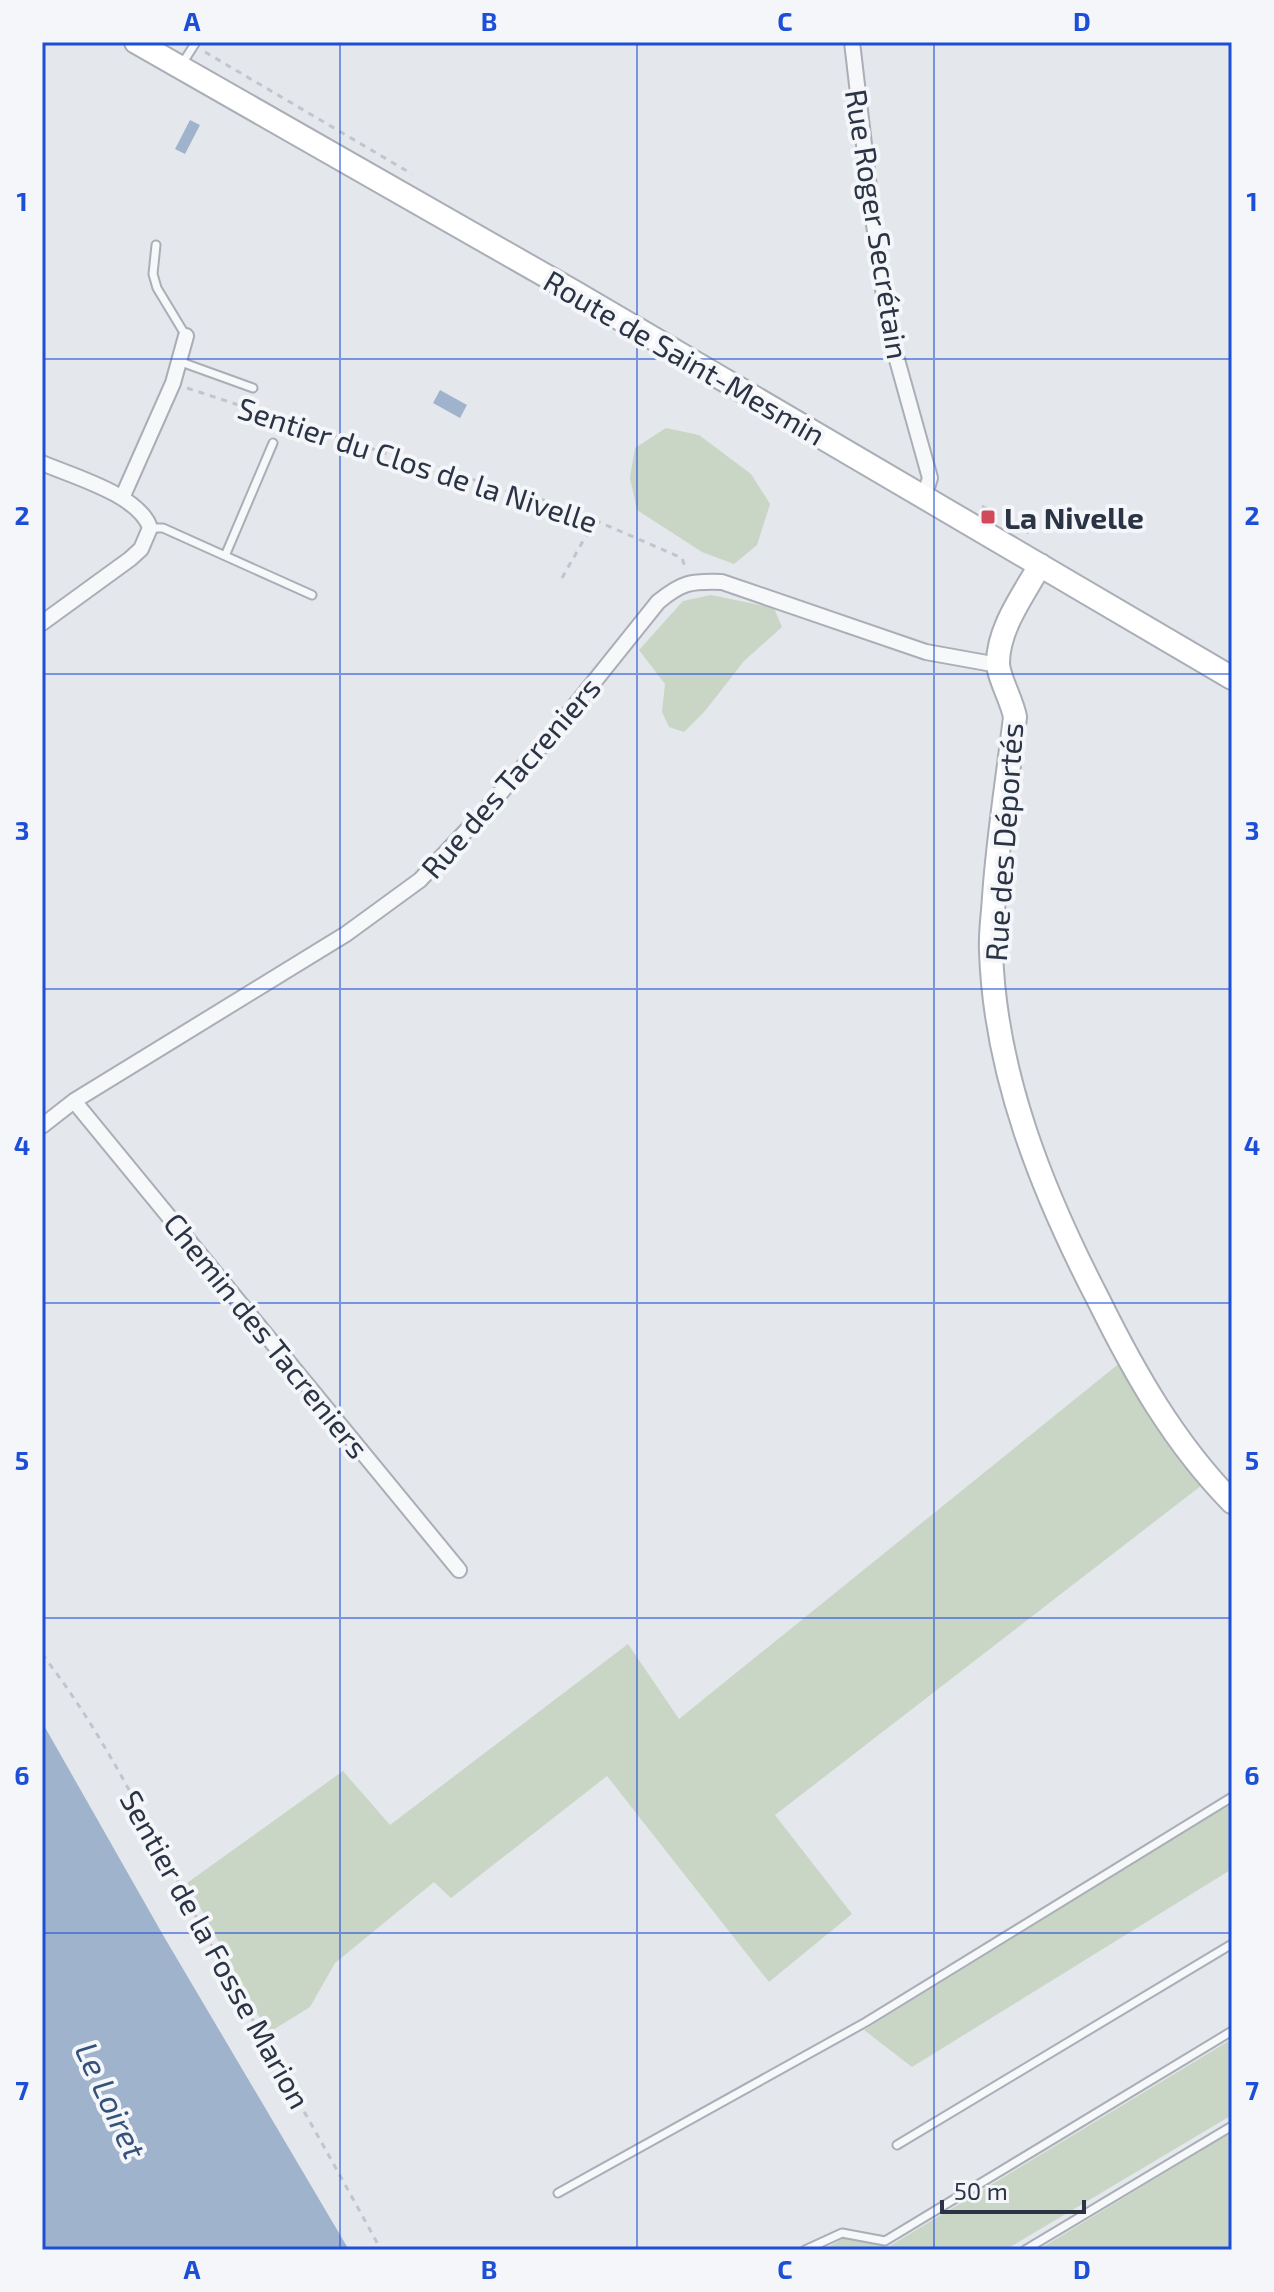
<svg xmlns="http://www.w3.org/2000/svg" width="1274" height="2292" viewBox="0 0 1274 2292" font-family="'Exo 2',sans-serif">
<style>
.green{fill:#c9d6c5}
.water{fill:#9fb4cc}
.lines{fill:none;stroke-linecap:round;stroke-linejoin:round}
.lane-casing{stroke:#a9aeb7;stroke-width:11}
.street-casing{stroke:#a9aeb7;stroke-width:18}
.secondary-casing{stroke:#a9aeb7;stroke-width:26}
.path{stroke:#c2c5cb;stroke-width:3;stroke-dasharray:6 6;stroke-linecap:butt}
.lane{stroke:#f7f8fa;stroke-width:7}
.street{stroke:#f7f8fa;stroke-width:14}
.secondary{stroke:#fff;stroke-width:22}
.grid{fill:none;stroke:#1d4ed8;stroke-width:2;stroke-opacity:0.55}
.poi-dot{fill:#d1495b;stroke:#f4f6f9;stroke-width:3}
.labels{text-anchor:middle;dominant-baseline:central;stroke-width:8;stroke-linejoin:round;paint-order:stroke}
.street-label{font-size:30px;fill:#2b3445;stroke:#f4f6f9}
.poi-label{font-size:30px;font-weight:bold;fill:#2b3445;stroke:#f4f6f9;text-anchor:start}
.water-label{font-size:32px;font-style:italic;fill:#34527a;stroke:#f4f6f9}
.neatline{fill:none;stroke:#1d4ed8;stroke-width:3}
.grid-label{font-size:26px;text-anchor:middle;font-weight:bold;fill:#1d4ed8}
</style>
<rect width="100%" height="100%" fill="#e4e7ec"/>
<path class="green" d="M 666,428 L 699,435 L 751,474 L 770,504 L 757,545 L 734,564 L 702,552 L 637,510 L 630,478 L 635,448 Z
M 711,595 L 774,608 L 782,627 L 744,661 L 705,711 L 684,732 L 669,727 L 662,712 L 665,684 L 639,650 L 683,601 Z
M 1121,1362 L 1202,1485 L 775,1815 L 852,1914 L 769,1982 L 607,1776 L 451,1898 L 434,1882 L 335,1963 L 310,2007 L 268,2033 L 187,1883 L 343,1771 L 390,1825 L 628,1644 L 679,1719 Z
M 1232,1802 L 1232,1869 L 912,2067 L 864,2030 Z
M 1232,2039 L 1232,2115 L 1005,2250 L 823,2250 L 844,2238 L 888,2247 Z
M 1232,2132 L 1232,2250 L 1038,2250 Z"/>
<path class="water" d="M 190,120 L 200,125 L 185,154 L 175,149 Z
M 440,390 L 467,405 L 460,418 L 433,403 Z
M 42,1722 L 163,1935 L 349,2250 L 42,2250 Z"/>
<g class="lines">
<g class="lane-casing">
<path id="lane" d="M 182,64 L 196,42
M 156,245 L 153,274 L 157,288 L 186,336
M 181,362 L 253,388
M 150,528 L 163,528 L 312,595
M 225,556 L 273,443
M 897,2145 L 1232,1944
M 558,2193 L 866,2022 L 1232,1797
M 805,2250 L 842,2233 L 885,2241 L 1232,2031
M 1025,2250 L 1232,2126"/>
</g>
<g class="street-casing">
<path id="street" d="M 852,42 L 870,196 L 889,331 L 930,478 L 924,497
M 42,463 C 72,476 140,495 150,528 L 141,549 L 130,559 L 42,623
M 122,498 L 173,383 L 186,336
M 74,1101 L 459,1570
M 42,1126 L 74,1101 L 346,934 L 420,880 L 483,813 L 557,728 L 658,602 C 682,582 691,581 722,582 L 926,652 L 998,665"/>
</g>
<g class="secondary-casing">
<path id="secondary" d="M 136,42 L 576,293 L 1232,678
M 1040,565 C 1024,594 998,628 998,663 C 998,677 1012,700 1015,717 C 1008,777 998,837 994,897 C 993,915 990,933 991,951 C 995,1075 1043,1193 1099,1301 C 1135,1374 1175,1444 1232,1502"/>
</g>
<path class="path" d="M 205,52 L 412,174
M 187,388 L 388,454 L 396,454 L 466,476 L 498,491 L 505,490 L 515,496 L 525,494 L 562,506 L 682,558 L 685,567
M 982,506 L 1034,536
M 562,578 L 595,520
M 42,1654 C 109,1740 155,1841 207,1937 C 264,2042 324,2145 381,2250"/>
<use href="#lane" class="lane"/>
<use href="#street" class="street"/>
<use href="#secondary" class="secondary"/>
</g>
<path class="grid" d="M 340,42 L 340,2250M 637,42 L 637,2250M 934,42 L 934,2250M 42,359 L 1232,359M 42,674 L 1232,674M 42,989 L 1232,989M 42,1303 L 1232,1303M 42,1618 L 1232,1618M 42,1933 L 1232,1933"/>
<rect class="poi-dot" x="980" y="509" width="16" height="16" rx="4"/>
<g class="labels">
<g class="street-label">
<text transform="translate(878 224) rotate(81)">Rue Roger Secrétain</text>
<text transform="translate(685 357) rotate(30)">Route de Saint-Mesmin</text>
<text transform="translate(418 464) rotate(18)">Sentier du Clos de la Nivelle</text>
<text transform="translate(510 777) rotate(-49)">Rue des Tacreniers</text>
<text transform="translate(1003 842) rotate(-86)">Rue des Déportés</text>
<text transform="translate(267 1335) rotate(51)">Chemin des Tacreniers</text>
<text transform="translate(216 1949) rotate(61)">Sentier de la Fosse Marion</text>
</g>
<g class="poi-label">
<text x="1004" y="517">La Nivelle</text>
</g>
<g class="water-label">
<text transform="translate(112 2100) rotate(65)">Le Loiret</text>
</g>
</g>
<rect width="1274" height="2292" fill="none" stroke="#f4f6f9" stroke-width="88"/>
<path d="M942 2200v12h142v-12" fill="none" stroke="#2b3445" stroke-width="4"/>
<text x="954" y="2200" font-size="24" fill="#2b3445" stroke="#f4f6f9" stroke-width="6" paint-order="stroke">50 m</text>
<rect x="44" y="44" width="1186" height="2204" class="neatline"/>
<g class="grid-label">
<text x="192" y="31">A</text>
<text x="489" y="31">B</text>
<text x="785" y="31">C</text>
<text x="1082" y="31">D</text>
<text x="22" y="211">1</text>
<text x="1252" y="211">1</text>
<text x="22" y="525">2</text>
<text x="1252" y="525">2</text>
<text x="22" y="840">3</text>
<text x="1252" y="840">3</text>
<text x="22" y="1155">4</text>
<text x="1252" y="1155">4</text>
<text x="22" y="1470">5</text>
<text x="1252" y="1470">5</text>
<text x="22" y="1785">6</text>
<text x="1252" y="1785">6</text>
<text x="22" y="2100">7</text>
<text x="1252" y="2100">7</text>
<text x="192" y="2279">A</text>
<text x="489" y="2279">B</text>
<text x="785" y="2279">C</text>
<text x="1082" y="2279">D</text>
</g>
</svg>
